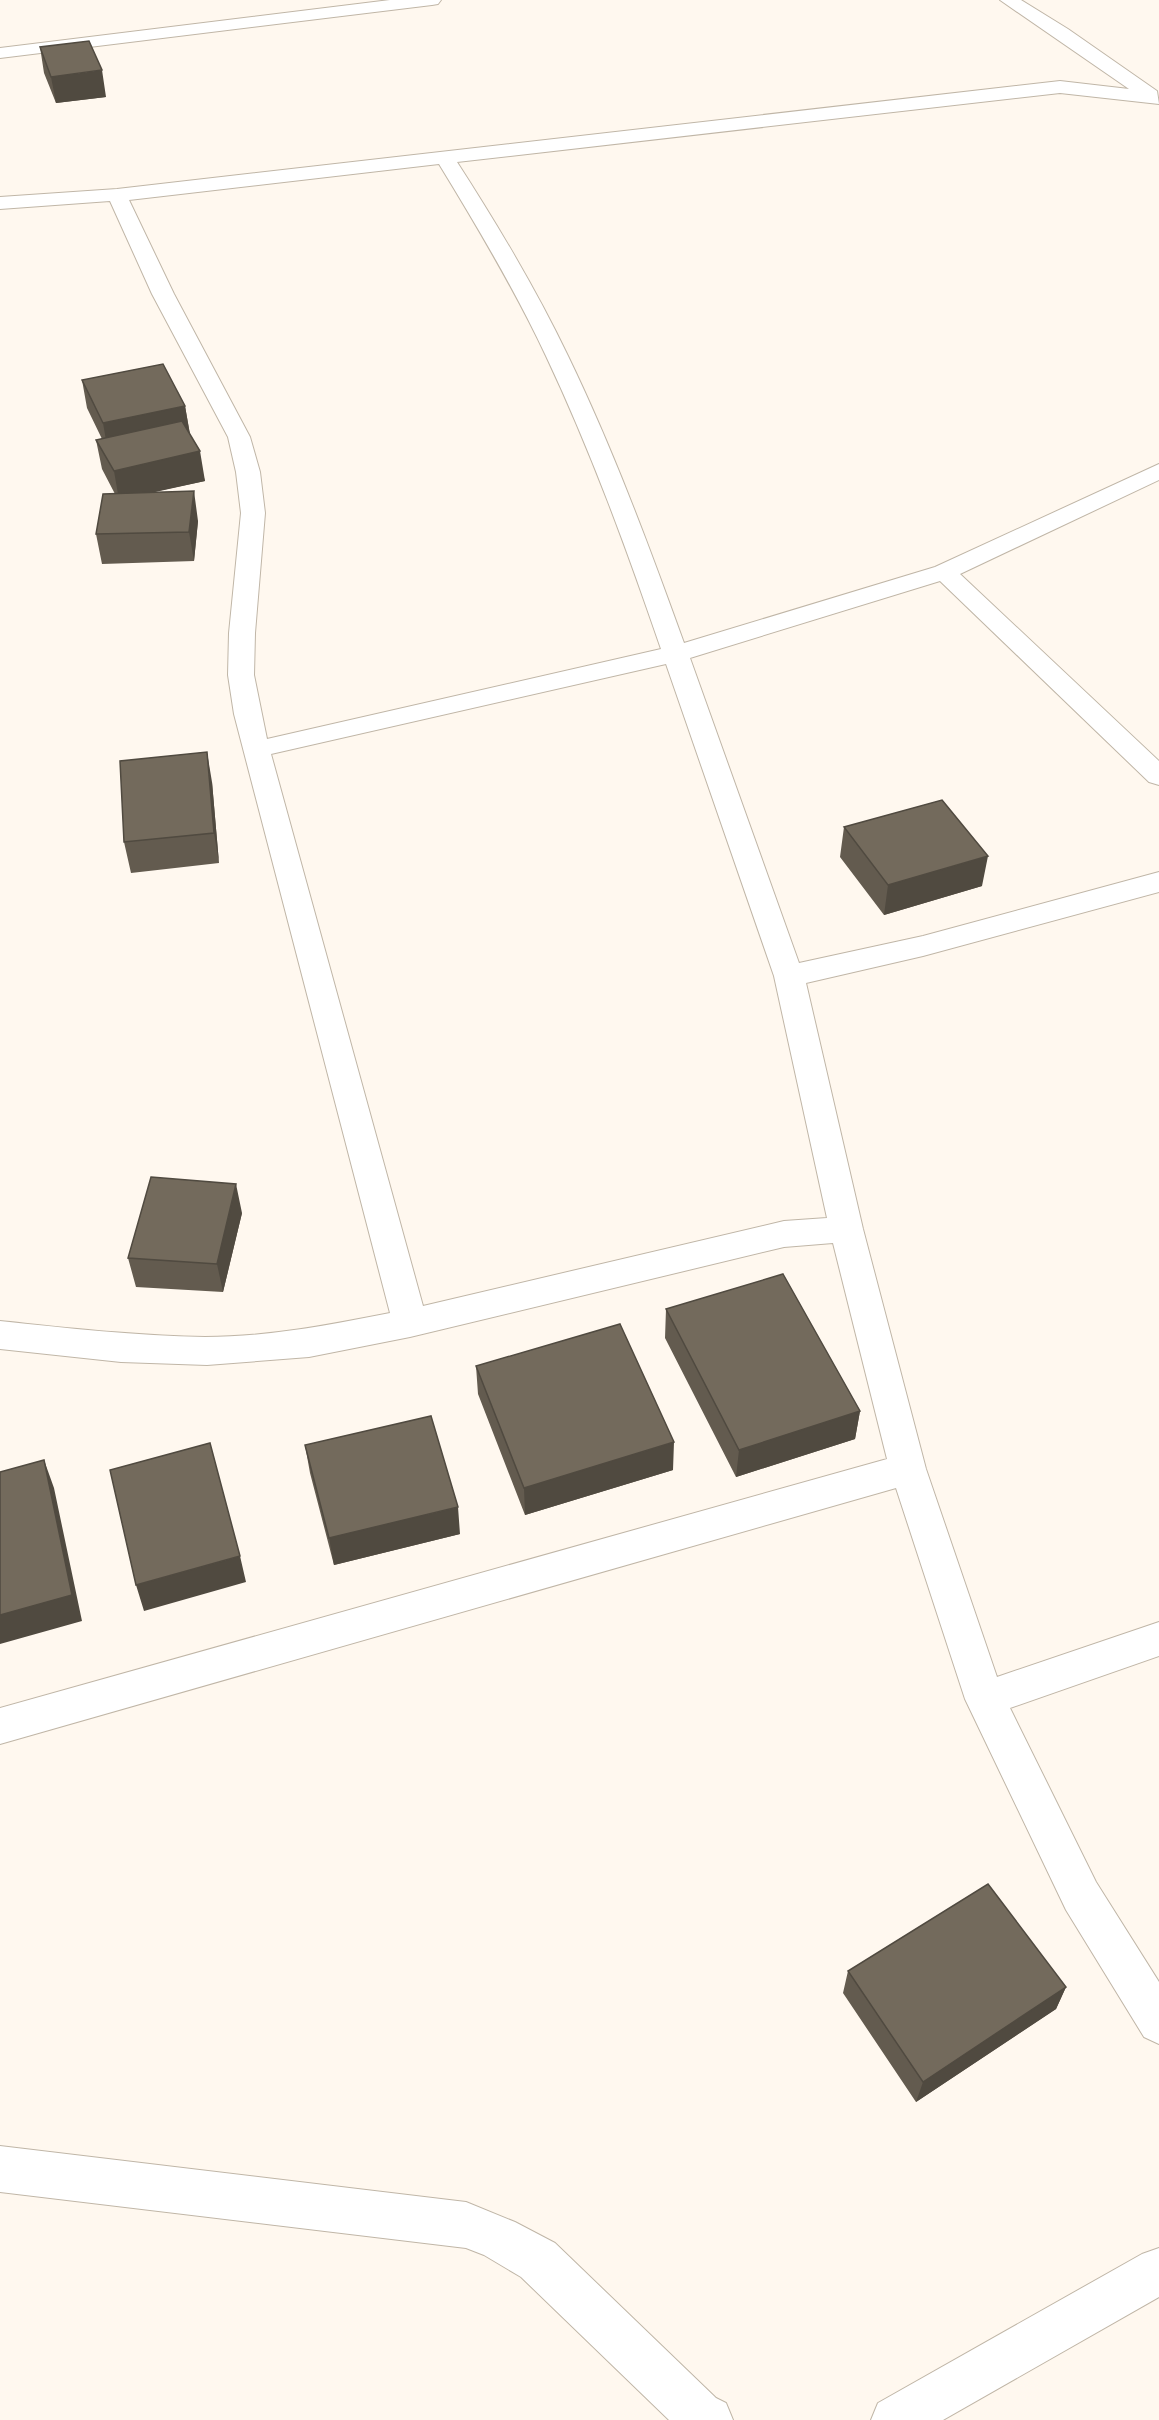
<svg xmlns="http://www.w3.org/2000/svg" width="1159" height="2420" viewBox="0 0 1159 2420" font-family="'Exo 2',sans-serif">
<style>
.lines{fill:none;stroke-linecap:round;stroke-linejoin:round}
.minor-casing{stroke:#c0b6a7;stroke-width:2}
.minor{fill:#fff;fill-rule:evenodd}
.wall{fill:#635b4f}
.shaded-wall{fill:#504a40}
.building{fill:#736a5c;stroke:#504a40;stroke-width:1.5}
</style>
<rect width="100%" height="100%" fill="#fff8ef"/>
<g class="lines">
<g class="minor-casing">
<path id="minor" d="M 390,0 L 441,0 L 438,4 L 432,5 L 0,58 L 0,48 Z
M 1000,0 L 1021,0 L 1068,29 L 1157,91 L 1159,104 L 1060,93 L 457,162 C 497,224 536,289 568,356 C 613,449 649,546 684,643 L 935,567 L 1159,464 L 1159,480 L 960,574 L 1159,761 L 1159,785 L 1149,782 L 940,581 L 690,658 L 799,963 L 923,936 L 1159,872 L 1159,892 L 923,956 L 806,983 L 863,1229 L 926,1469 L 997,1677 L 1159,1622 L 1159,1656 L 1010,1708 L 1096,1882 L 1159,1982 L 1159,2044 L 1144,2037 L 1066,1910 L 965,1699 L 896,1488 L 0,1744 L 0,1708 L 887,1459 L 833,1243 L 784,1247 L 410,1337 L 309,1357 L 207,1365 L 121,1362 L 0,1349 L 0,1321 C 68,1328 136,1336 205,1337 C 267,1337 329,1325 390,1313 L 234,714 L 228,675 L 229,633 L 241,513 L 236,472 L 228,437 L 152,294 L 110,201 L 0,209 L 0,197 L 117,189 L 1060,81 L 1129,89 ZM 439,164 C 477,226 515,290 546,356 C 591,451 627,550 661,649 L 267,739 L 254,675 L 255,633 L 265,513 L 260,472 L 250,437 L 174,294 L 129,200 ZM 666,664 L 774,976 L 827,1218 L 784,1221 L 423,1306 L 271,754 Z
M 0,2146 L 466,2202 L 515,2222 L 555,2243 L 716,2398 L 726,2403 L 733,2420 L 669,2420 L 521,2277 L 484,2255 L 466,2248 L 0,2192 Z
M 1159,2248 L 1159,2297 L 943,2420 L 871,2420 L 878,2403 L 1142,2254 Z"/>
</g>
<use href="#minor" class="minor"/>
</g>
<path class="wall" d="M 40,47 L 106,97 L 56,103 L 44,73 Z
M 82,380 L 185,406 L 190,434 L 205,481 L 153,492 L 198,521 L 194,561 L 102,564 L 96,534 L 115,494 L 102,469 L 96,440 L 102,439 L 87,408 Z
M 212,782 L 219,863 L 131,873 L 124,842 Z
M 844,827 L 982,886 L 884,915 L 840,857 Z
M 242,1213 L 223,1292 L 136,1287 L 128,1258 Z
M 666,1309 L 860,1411 L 855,1439 L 736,1477 L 665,1338 Z
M 476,1366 L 673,1470 L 525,1515 L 478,1394 Z
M 305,1445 L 460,1534 L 334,1565 L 310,1473 Z
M 848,1971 L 1066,1987 L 1056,2009 L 916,2102 L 843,1993 Z"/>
<path class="shaded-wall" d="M 102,70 L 106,97 L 56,103 L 51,77 Z
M 185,406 L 190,435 L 108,452 L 103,423 Z
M 200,451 L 205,481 L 119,500 L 114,471 Z
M 194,491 L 198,521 L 194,561 L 189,532 Z
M 207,752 L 212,782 L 219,863 L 214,833 Z
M 988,856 L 982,886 L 884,915 L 888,885 Z
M 236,1184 L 242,1213 L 223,1292 L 217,1264 Z
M 860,1411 L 855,1439 L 736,1477 L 739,1450 Z
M 674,1442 L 673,1470 L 525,1515 L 524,1488 Z
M 44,1460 L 54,1488 L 82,1621 L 0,1644 L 0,1615 Z
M 458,1507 L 460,1534 L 334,1565 L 329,1538 Z
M 240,1556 L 246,1582 L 144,1611 L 136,1585 Z
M 1066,1987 L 1056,2009 L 916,2102 L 923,2082 Z"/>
<path class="building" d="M 89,41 L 102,70 L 51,77 L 40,47 Z
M 163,364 L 185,406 L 103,423 L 82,380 Z
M 182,421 L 200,451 L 114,471 L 96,440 Z
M 194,491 L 189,532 L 96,534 L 103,494 Z
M 207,752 L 214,833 L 124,842 L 120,761 Z
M 942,800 L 988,856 L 888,885 L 844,827 Z
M 151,1177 L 236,1184 L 217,1264 L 128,1258 Z
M 783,1274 L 860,1411 L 739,1450 L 666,1309 Z
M 620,1324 L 674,1442 L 524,1488 L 476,1366 Z
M 431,1416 L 458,1507 L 329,1538 L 305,1445 Z
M 210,1443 L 240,1556 L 136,1585 L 110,1470 Z
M 44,1460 L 72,1595 L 0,1615 L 0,1472 Z
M 988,1884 L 1066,1987 L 923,2082 L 848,1971 Z"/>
</svg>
